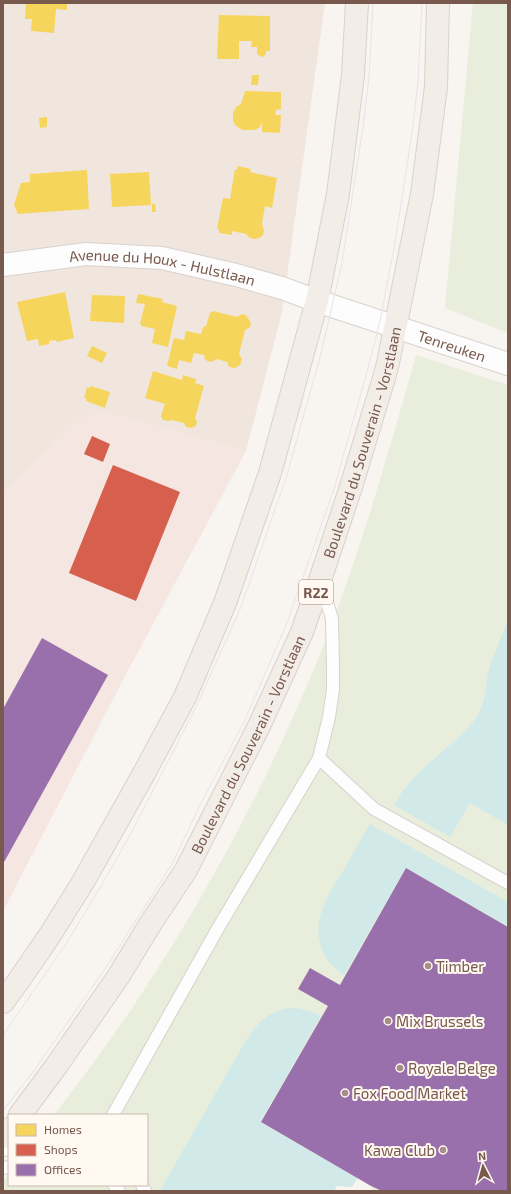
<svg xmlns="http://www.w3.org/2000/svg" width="511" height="1194" viewBox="0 0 511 1194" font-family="'Exo 2',sans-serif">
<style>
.residential{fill:#f1e6de}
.commercial{fill:#f5e6e1}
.green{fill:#e8eedb}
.water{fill:#d1e9e9}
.pier{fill:#f8f4f0}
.homes{fill:#f6d55c}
.shops{fill:#d6604d}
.offices{fill:#9970ab}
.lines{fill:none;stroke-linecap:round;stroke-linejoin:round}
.service-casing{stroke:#d8d1cd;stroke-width:14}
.minor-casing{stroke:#d8d1cd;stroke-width:24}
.primary-casing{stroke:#dad0cc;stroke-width:24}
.service{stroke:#fefdfd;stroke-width:12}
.minor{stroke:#fefdfd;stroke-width:22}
.primary{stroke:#f3ede8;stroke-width:22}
.tram{stroke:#e6e4e7;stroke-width:1}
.poi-dot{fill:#a58f87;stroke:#fff9f2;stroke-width:1.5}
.labels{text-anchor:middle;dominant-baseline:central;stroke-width:4;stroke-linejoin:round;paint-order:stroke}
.shield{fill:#fff9f2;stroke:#a0897f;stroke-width:1}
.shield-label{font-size:14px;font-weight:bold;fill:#78594e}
.street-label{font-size:15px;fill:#78594e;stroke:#fff9f2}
.poi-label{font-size:15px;fill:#78594e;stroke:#fff9f2;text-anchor:start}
</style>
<rect width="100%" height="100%" fill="#f8f4f0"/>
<path class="residential" d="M 3,3 L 325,3 L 282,312 L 246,451 L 92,409 L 3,493 Z"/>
<path class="commercial" d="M 92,409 L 246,451 L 125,676 L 3,911 L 3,493 Z"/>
<path class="green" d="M 473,3 L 508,3 L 508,333 L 445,308 Z
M 416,355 L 508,385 L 508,1191 L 3,1191 L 3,1181 L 9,1174 L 9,1185 L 147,1185 L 147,1115 L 54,1115 C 86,1073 118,1031 146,987 C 217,877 278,761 326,639 C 362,547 389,451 416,355 Z"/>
<path class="water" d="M 508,621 L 508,825 L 470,803 L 450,837 L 394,805 C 408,779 431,762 452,743 C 461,735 471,726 477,716 C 486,703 485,685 489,670 C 494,653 501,637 508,621 Z
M 370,824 L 508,902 L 508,926 L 406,868 L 344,975 C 321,961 312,933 323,908 C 328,894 336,882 344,870 C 352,854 361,839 370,824 Z
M 289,1008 C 301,1008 311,1011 321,1016 L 260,1122 L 373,1187 L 371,1191 L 162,1191 L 161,1189 L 245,1042 C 258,1023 265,1013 289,1008 Z"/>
<path class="pier" d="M 358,1178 L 373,1187 L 371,1191 L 334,1191 L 337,1186 L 352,1187 Z"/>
<path class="homes" d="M 26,3 L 67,3 L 67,10 L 56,9 L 54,33 L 31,31 L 32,19 L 25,19 Z
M 219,15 L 270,16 L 270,51 L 266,51 L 266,54 L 263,57 L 260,56 L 257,54 L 257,47 L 251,47 L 252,41 L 239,41 L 239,59 L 217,59 Z
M 252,75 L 259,75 L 258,85 L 251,85 Z
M 245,91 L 281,92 L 281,109 L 276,110 L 275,115 L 281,115 L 280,133 L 262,132 L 262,121 L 260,127 L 255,130 L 243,130 L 236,126 L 233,121 L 233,113 L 236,107 L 241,104 Z
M 47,117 L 47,127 L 40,128 L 39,118 Z
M 238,166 L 251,169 L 250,172 L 277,178 L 272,208 L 265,206 L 262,224 L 264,230 L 263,235 L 259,238 L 255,239 L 250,238 L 246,234 L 232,231 L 232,235 L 219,233 L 219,229 L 217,229 L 223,198 L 230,199 L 235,169 L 237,170 Z
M 87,170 L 89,209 L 18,214 L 14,205 L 21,183 L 30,182 L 30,174 Z
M 149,172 L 151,205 L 112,207 L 110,174 Z
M 152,204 L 155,204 L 156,212 L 152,212 Z
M 65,292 L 74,338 L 57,342 L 56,340 L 49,341 L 49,344 L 39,346 L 38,339 L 27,341 L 17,302 Z
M 138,294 L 163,299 L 162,302 L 177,306 L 168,347 L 152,343 L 155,329 L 141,326 L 141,324 L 140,324 L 145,304 L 136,303 Z
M 92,295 L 125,296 L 124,323 L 90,321 Z
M 213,311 L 237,317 L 242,314 L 246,315 L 251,323 L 250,327 L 245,330 L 239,354 L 242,359 L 240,365 L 235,368 L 229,367 L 227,362 L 217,359 L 211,362 L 205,360 L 204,355 L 194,353 L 191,363 L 179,360 L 177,369 L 167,366 L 174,338 L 184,340 L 186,331 L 201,334 L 203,327 L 206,326 L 210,313 Z
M 92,346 L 107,353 L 102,363 L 87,356 Z
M 153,371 L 182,380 L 183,375 L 196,379 L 195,383 L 204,386 L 195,418 L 197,421 L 196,426 L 191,428 L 186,427 L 184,423 L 172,420 L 168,421 L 163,420 L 161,416 L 165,404 L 145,398 Z
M 91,386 L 110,392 L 105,408 L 86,401 L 87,399 L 84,398 L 87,387 L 90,388 Z"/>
<path class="shops" d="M 92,436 L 110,444 L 103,462 L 84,454 Z
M 113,465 L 180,492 L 136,601 L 69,573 Z"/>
<path class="offices" d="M 42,638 L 108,675 L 3,864 L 3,709 Z
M 406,868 L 508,927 L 508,1191 L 382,1191 L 371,1186 L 261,1122 L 328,1006 L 298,989 L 310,968 L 340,985 Z"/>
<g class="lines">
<g class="service-casing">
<path id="service" d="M 319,758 L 374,809 L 508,883
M 113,1115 L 217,930 L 319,758 L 329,717 L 333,690 L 333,668 L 332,619 L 321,582
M 3,1150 L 9,1149
M 3,1168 L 9,1167
M 114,1185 L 119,1191
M 142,1185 L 145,1191"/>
</g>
<g class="minor-casing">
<g id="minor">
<path id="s1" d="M 3,265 L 86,254 L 162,258 L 236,275 L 282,288 L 317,301 L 508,364"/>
</g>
</g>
<g class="primary-casing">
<g id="primary">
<path d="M 3,1002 L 17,983 L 50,935 L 83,882 L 142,777 L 185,697 L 225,603 L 270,473 L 317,301 L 338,194 L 353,75 L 357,3"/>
<path id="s2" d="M 20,1115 L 57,1065 L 118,977 L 151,923 L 186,870 L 260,724 L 302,632 L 320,580 L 350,490 L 384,378 L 388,363 L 422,194 L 436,87 L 438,3"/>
<path d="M 3,1137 L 9,1129"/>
</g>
</g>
<use href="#service" class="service"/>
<use href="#minor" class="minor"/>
<use href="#primary" class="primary"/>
<path class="tram" d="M 3,1035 L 66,944 L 98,891 L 129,837 L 197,705 L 241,607 L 287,475 L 322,350 L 332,306 L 342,263 L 363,127 L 369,77 L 373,3
M 3,1111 L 33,1072 L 105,969 L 172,864 L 199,807 L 245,720 L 287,623 L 334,489 L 370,361 L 380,321 L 395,243 L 412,133 L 418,82 L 422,3"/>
</g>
<g class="poi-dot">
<circle cx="428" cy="966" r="4"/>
<circle cx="388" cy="1021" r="4"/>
<circle cx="400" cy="1068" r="4"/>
<circle cx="345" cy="1093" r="4"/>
<circle cx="443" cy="1150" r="4"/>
</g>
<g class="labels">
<rect class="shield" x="299" y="580" width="34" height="24" rx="3"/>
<g class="shield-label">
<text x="316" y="592">R22</text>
</g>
<g class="street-label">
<text stroke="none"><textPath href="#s1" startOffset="161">Avenue du Houx - Hulstlaan</textPath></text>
<text stroke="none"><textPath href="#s1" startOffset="463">Tenreuken</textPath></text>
<text stroke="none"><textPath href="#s2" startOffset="760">Boulevard du Souverain - Vorstlaan</textPath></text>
<text stroke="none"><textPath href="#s2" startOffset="436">Boulevard du Souverain - Vorstlaan</textPath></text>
</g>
<g class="poi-label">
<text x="436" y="966">Timber</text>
<text x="396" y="1021">Mix Brussels</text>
<text x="408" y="1068">Royale Belge</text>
<text x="353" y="1093">Fox Food Market</text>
<text x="435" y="1150" text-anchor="end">Kawa Club</text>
</g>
</g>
<rect width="511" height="1194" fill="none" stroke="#78594e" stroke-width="8"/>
<rect x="8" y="1114" width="140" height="72" fill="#fff9f2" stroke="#c9b9b0"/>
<rect x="16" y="1124" width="20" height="12" fill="#f6d55c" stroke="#c9b9b0"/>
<text x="44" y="1134" font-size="12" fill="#78594e">Homes</text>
<rect x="16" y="1144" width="20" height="12" fill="#d6604d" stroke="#c9b9b0"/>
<text x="44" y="1154" font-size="12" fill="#78594e">Shops</text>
<rect x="16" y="1164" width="20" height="12" fill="#9970ab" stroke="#c9b9b0"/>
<text x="44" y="1174" font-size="12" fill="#78594e">Offices</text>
<g transform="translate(483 1166) rotate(354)" stroke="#fff9f2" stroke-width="3" paint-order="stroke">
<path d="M0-3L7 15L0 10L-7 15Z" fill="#78594e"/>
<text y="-6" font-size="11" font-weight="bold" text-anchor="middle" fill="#78594e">N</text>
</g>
</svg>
